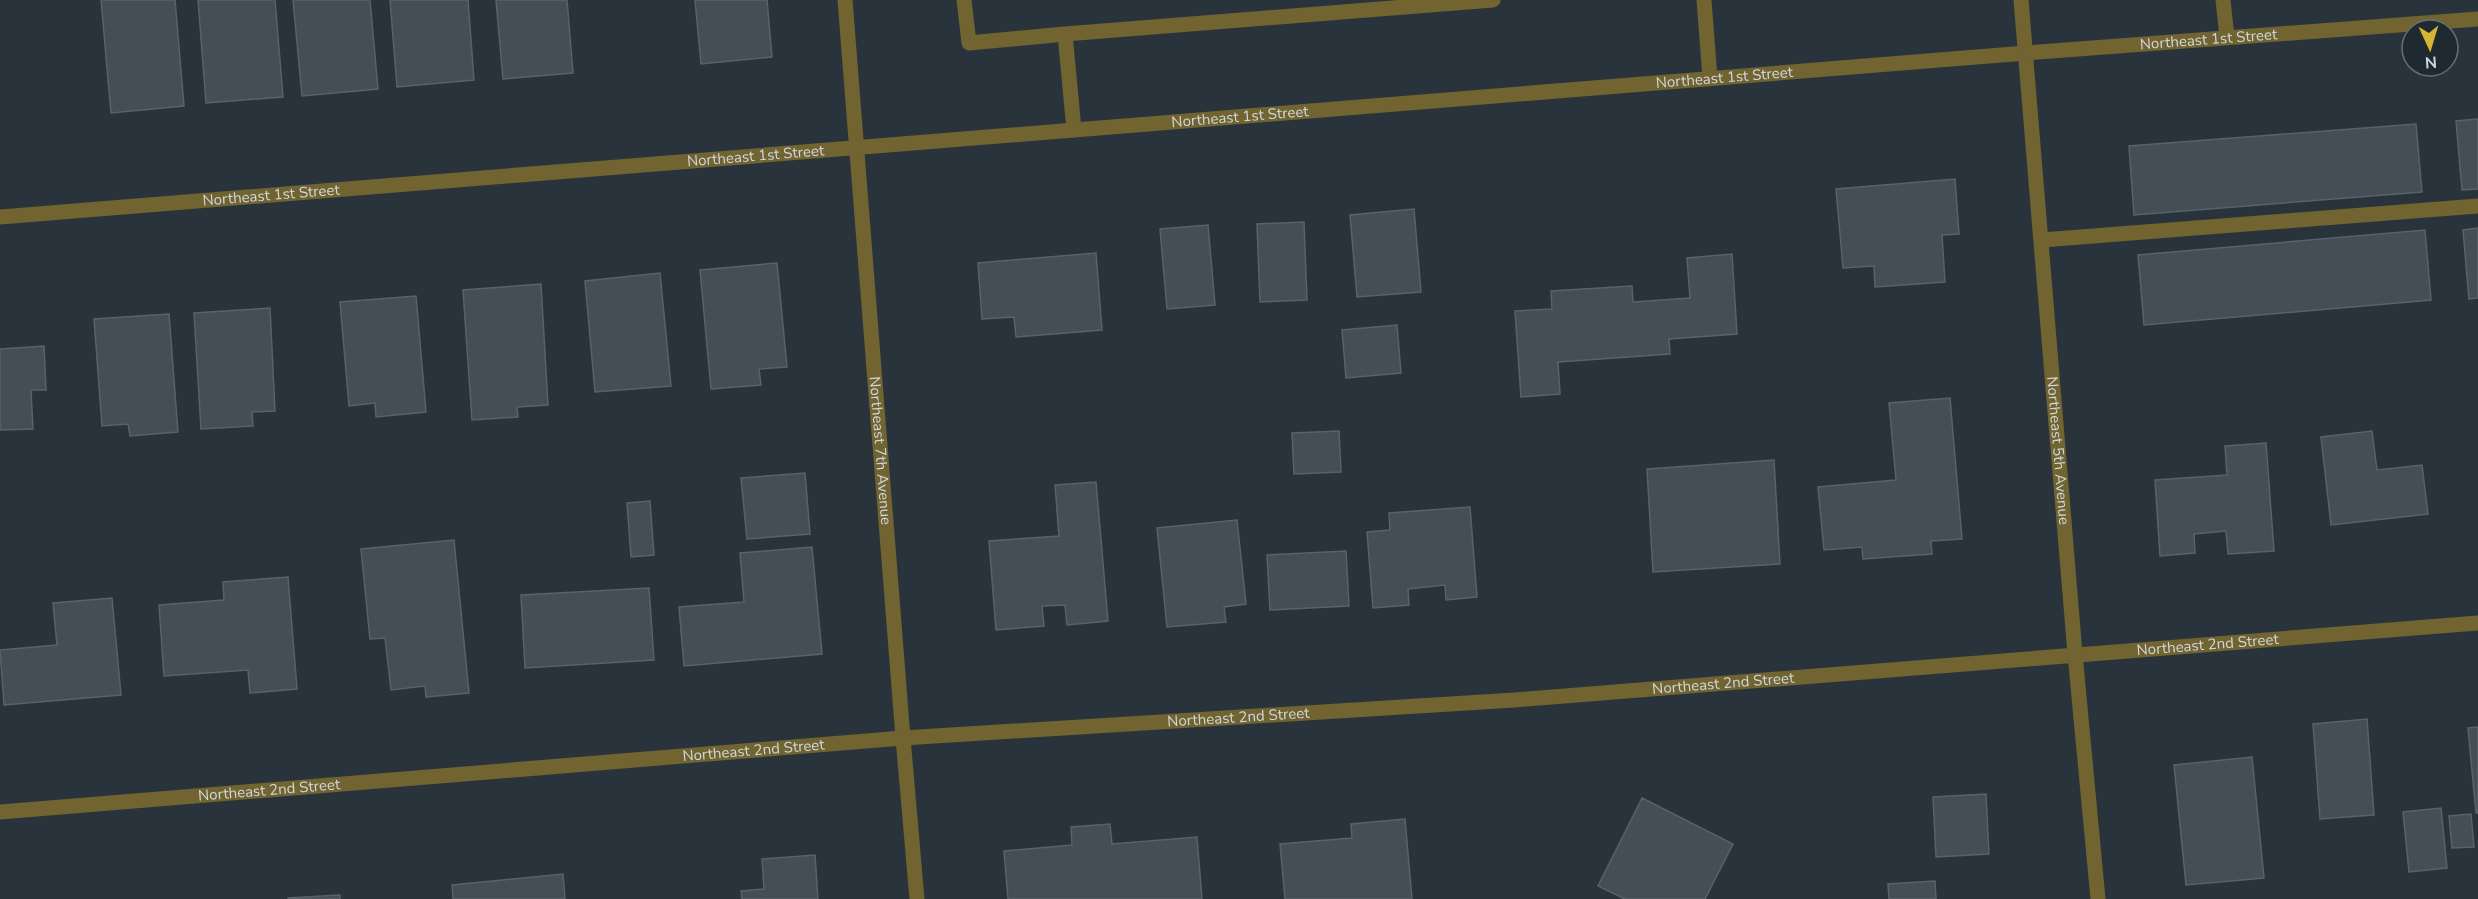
<svg xmlns="http://www.w3.org/2000/svg" width="2478" height="899" viewBox="0 0 2478 899" font-family="'Nunito Sans',sans-serif">
<style>
.building{fill:#444e57;stroke:#57626b;stroke-width:1.5}
.lines{fill:none;stroke-linecap:round;stroke-linejoin:round}
.service{stroke:#716431;stroke-width:15}
.minor{stroke:#716431;stroke-width:15}
.tertiary{stroke:#716431;stroke-width:15}
.labels{text-anchor:middle;dominant-baseline:central;stroke-width:4.5;stroke-linejoin:round;paint-order:stroke}
.street-label{font-size:15px;fill:#d1d7dc;stroke:#1f2930}
</style>
<rect width="100%" height="100%" fill="#29333b"/>
<path class="building" d="M 101,0 L 175,0 L 184,106 L 111,113 Z
M 198,0 L 275,0 L 283,97 L 206,103 Z
M 293,0 L 370,0 L 378,89 L 302,96 Z
M 390,0 L 468,0 L 474,80 L 397,87 Z
M 496,0 L 567,0 L 573,73 L 503,79 Z
M 695,0 L 767,0 L 772,57 L 701,64 Z
M 2478,119 L 2478,189 L 2462,190 L 2456,121 Z
M 2416,124 L 2422,192 L 2134,215 L 2129,146 Z
M 1955,179 L 1959,234 L 1942,235 L 1945,282 L 1875,287 L 1874,266 L 1843,268 L 1836,189 Z
M 1414,209 L 1421,292 L 1357,297 L 1350,215 Z
M 1304,222 L 1307,300 L 1260,302 L 1257,224 Z
M 1208,225 L 1215,305 L 1167,309 L 1160,229 Z
M 2478,228 L 2478,298 L 2469,299 L 2463,230 Z
M 2425,230 L 2431,300 L 2144,325 L 2138,255 Z
M 1096,253 L 1102,330 L 1016,337 L 1014,317 L 982,319 L 978,263 Z
M 1732,254 L 1737,334 L 1669,339 L 1670,354 L 1558,362 L 1560,394 L 1521,397 L 1515,311 L 1552,309 L 1551,291 L 1632,286 L 1633,302 L 1690,298 L 1687,258 Z
M 777,263 L 787,367 L 759,369 L 761,385 L 711,389 L 700,270 Z
M 660,273 L 671,386 L 595,392 L 585,281 Z
M 541,284 L 548,405 L 517,407 L 518,417 L 472,420 L 463,290 Z
M 416,296 L 426,412 L 376,417 L 375,403 L 349,406 L 340,302 Z
M 270,308 L 275,411 L 252,412 L 253,426 L 201,429 L 194,313 Z
M 169,314 L 178,432 L 130,436 L 128,424 L 102,426 L 94,319 Z
M 1397,325 L 1401,373 L 1346,378 L 1342,330 Z
M 44,346 L 46,390 L 31,390 L 33,429 L 0,430 L 0,349 Z
M 1950,398 L 1962,539 L 1931,541 L 1932,554 L 1863,559 L 1862,547 L 1824,550 L 1818,487 L 1896,480 L 1889,403 Z
M 1339,431 L 1341,472 L 1294,474 L 1292,433 Z
M 2372,431 L 2377,470 L 2422,465 L 2428,514 L 2331,525 L 2321,437 Z
M 2266,443 L 2274,551 L 2228,554 L 2226,531 L 2194,534 L 2195,553 L 2160,556 L 2155,480 L 2227,475 L 2225,446 Z
M 1774,460 L 1780,564 L 1653,572 L 1647,469 Z
M 805,473 L 810,534 L 747,539 L 741,478 Z
M 1096,482 L 1108,621 L 1067,625 L 1065,605 L 1042,606 L 1044,626 L 996,630 L 989,541 L 1059,536 L 1055,485 Z
M 650,501 L 654,555 L 631,557 L 627,503 Z
M 1470,507 L 1477,597 L 1446,600 L 1445,585 L 1408,589 L 1409,605 L 1373,608 L 1367,532 L 1390,530 L 1389,513 Z
M 1237,520 L 1246,604 L 1224,607 L 1226,622 L 1167,627 L 1157,528 Z
M 454,540 L 469,693 L 426,697 L 425,686 L 391,690 L 385,638 L 370,639 L 361,549 Z
M 812,547 L 822,654 L 684,666 L 679,607 L 744,602 L 740,553 Z
M 1346,551 L 1349,606 L 1270,610 L 1267,555 Z
M 288,577 L 297,689 L 250,693 L 248,670 L 164,676 L 159,605 L 224,600 L 223,582 Z
M 649,588 L 654,660 L 525,668 L 521,595 Z
M 112,598 L 121,695 L 4,705 L 0,650 L 57,645 L 53,603 Z
M 2367,719 L 2374,815 L 2320,819 L 2313,724 Z
M 2478,727 L 2478,813 L 2476,813 L 2468,728 Z
M 2252,757 L 2264,878 L 2186,885 L 2174,765 Z
M 1986,794 L 1989,854 L 1936,857 L 1933,797 Z
M 1642,798 L 1733,844 L 1705,899 L 1625,899 L 1598,886 Z
M 2441,808 L 2447,868 L 2409,872 L 2403,812 Z
M 2471,814 L 2474,847 L 2452,848 L 2449,816 Z
M 1405,819 L 1412,899 L 1285,899 L 1280,844 L 1352,838 L 1351,824 Z
M 1110,824 L 1112,844 L 1197,837 L 1202,899 L 1008,899 L 1004,851 L 1072,845 L 1071,827 Z
M 815,855 L 818,899 L 742,899 L 741,891 L 764,889 L 762,859 Z
M 563,874 L 565,899 L 453,899 L 452,885 Z
M 1935,881 L 1936,899 L 1889,899 L 1888,884 Z
M 340,895 L 340,899 L 288,899 L 288,898 Z"/>
<g class="lines">
<path class="service" d="M 964,0 L 969,43 L 1065,34 L 1074,130
M 1704,0 L 1710,78
M 2223,0 L 2227,37
M 1065,34 L 1493,0
M 2042,240 L 2478,206"/>
<g class="minor">
<path id="s1" d="M 845,0 L 903,738 L 917,899"/>
<path id="s2" d="M 0,217 L 2026,53"/>
<path id="s3" d="M 0,812 L 903,738 L 1514,700 L 2478,623"/>
</g>
<g class="tertiary">
<path id="s4" d="M 2021,0 L 2075,654 L 2098,899"/>
<path id="s5" d="M 2026,53 L 2478,19"/>
</g>
</g>
<g class="labels">
<g class="street-label">
<text stroke="none"><textPath href="#s5" startOffset="183">Northeast 1st Street</textPath></text>
<text stroke="none"><textPath href="#s2" startOffset="1730">Northeast 1st Street</textPath></text>
<text stroke="none"><textPath href="#s2" startOffset="1244">Northeast 1st Street</textPath></text>
<text stroke="none"><textPath href="#s2" startOffset="758">Northeast 1st Street</textPath></text>
<text stroke="none"><textPath href="#s2" startOffset="272">Northeast 1st Street</textPath></text>
<text stroke="none"><textPath href="#s1" startOffset="452">Northeast 7th Avenue</textPath></text>
<text stroke="none"><textPath href="#s4" startOffset="452">Northeast 5th Avenue</textPath></text>
<text stroke="none"><textPath href="#s3" startOffset="2214">Northeast 2nd Street</textPath></text>
<text stroke="none"><textPath href="#s3" startOffset="1728">Northeast 2nd Street</textPath></text>
<text stroke="none"><textPath href="#s3" startOffset="1242">Northeast 2nd Street</textPath></text>
<text stroke="none"><textPath href="#s3" startOffset="756">Northeast 2nd Street</textPath></text>
<text stroke="none"><textPath href="#s3" startOffset="270">Northeast 2nd Street</textPath></text>
</g>
</g>
<g transform="translate(2430 48) rotate(176)"><circle r="28" fill="#1f2930" stroke="#666f75" stroke-width="1.5"/>
<path d="M0-4.5L10 22L0 15L-10 22Z" fill="#d5b534"/>
<text y="-9" font-size="16" font-weight="bold" text-anchor="middle" fill="#d1d7dc">N</text>
</g>
</svg>
